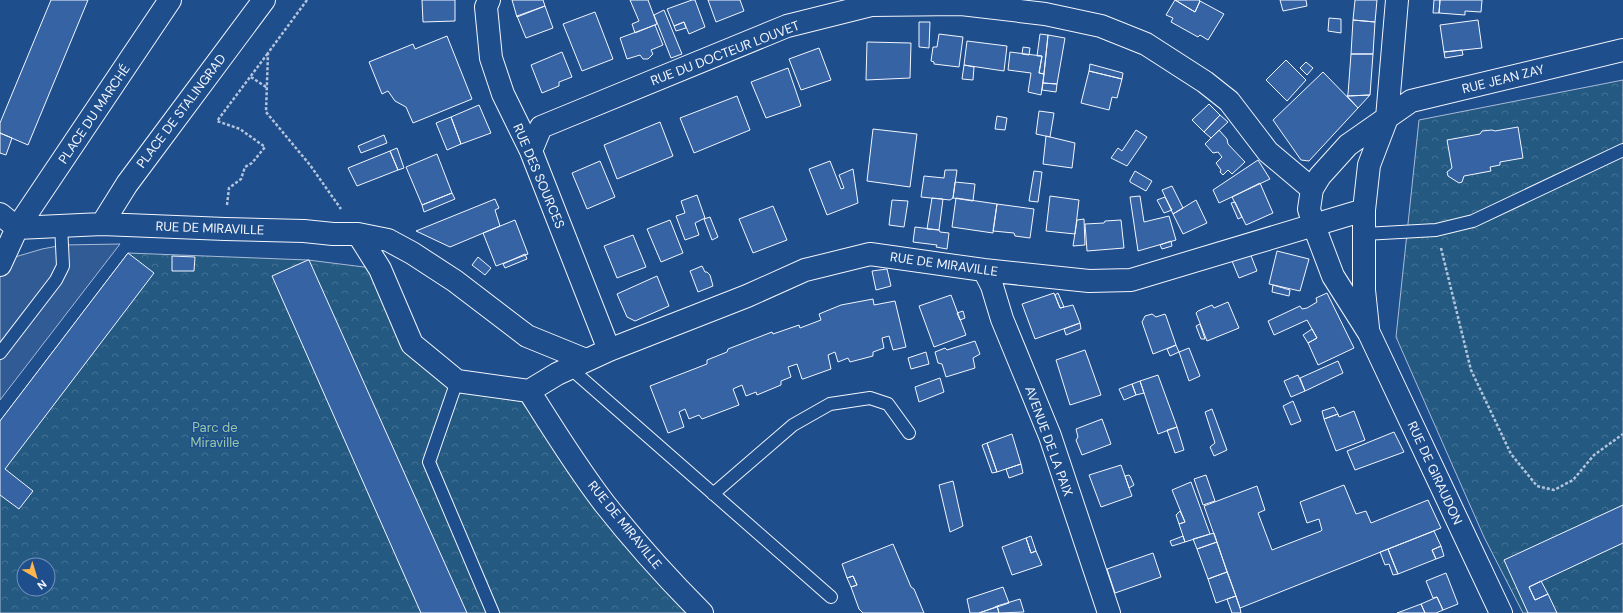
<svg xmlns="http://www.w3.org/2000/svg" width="1623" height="613" viewBox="0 0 1623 613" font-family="'DM Sans',sans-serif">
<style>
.forest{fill:url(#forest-crowns);stroke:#a8bbd7;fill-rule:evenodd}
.parking{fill:#305b95;stroke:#a8bbd7}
.building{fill:#3563a3;stroke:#f2f6ff}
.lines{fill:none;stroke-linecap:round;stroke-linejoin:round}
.lane-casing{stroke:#f2f6ff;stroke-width:14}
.street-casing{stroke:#f2f6ff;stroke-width:24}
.path{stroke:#b3c4dc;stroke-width:2.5;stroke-dasharray:3 2;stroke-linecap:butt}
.lane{stroke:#1f4e8c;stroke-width:12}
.street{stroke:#1f4e8c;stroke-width:22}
.labels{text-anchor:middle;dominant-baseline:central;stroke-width:3;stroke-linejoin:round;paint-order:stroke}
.street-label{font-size:13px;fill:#f2f6ff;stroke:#1f4e8c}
.park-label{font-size:13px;fill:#97c8a6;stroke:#1f4e8c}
</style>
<defs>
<pattern id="forest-crowns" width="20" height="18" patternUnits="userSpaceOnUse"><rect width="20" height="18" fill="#245a82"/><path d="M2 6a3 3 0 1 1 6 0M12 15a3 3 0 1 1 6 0" fill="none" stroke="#447295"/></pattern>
</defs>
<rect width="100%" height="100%" fill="#1f4e8c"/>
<path class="forest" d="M 1623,80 L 1623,613 L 1523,613 L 1484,537 L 1396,337 L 1419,120 Z
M 128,253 L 308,260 L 380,269 L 412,344 L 457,381 L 507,387 L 548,421 L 702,613 L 0,613 L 0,421 ZM 24,565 L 48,565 L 48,589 L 24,589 Z"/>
<path class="parking" d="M 120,244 L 0,400 L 0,277 L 15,257 L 42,249 L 63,245 Z"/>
<path class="building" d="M 51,0 L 88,0 L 28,145 L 0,133 L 0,123 Z
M 422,0 L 455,0 L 455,21 L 423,22 Z
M 512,0 L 543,0 L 545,6 L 517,17 Z
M 630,0 L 648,0 L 657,24 L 635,33 L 632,24 L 639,21 Z
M 692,0 L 695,0 L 705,27 L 689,34 L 684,22 L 674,26 L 667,9 Z
M 708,0 L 740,0 L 744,11 L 716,22 Z
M 1175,0 L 1195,12 L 1200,1 L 1224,14 L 1208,40 L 1200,35 L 1198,37 L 1171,22 L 1173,18 L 1166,15 Z
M 1175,0 L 1199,0 L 1200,1 L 1195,12 Z
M 1280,0 L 1306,0 L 1307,6 L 1283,11 Z
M 1355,0 L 1377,0 L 1375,22 L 1353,20 Z
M 1434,0 L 1440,0 L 1439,13 L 1433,13 Z
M 1440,0 L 1482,0 L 1481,12 L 1465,11 L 1465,15 L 1439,13 Z
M 545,6 L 553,28 L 526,38 L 517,16 Z
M 664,10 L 682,54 L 671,58 L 654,15 Z
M 595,12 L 613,59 L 582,71 L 563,24 Z
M 1329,18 L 1341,19 L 1341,33 L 1328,31 Z
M 1353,20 L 1375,22 L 1373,54 L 1351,54 Z
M 1478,20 L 1482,48 L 1444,52 L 1440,25 Z
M 684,22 L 686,28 L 676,31 L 674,26 Z
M 919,22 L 930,22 L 929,48 L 919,47 Z
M 655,25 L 663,45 L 651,50 L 653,54 L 648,59 L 643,59 L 640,55 L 627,59 L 620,38 Z
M 939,34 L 963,37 L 959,67 L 934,64 L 934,62 L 931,61 L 933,47 L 937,47 Z
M 1040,34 L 1048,35 L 1044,74 L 1039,73 L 1042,56 L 1037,56 Z
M 1048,35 L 1065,38 L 1057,84 L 1043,83 Z
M 447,36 L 472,99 L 413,123 L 406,107 L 395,101 L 388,91 L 382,94 L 369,62 L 413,44 L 415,49 Z
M 967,41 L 1007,46 L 1004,71 L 964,65 Z
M 867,42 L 911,43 L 910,78 L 866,80 Z
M 1023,47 L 1030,48 L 1029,55 L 1022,54 Z
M 819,48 L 831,80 L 801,90 L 789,59 Z
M 1462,50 L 1463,55 L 1445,58 L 1444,52 Z
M 562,52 L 572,77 L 559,82 L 559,86 L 542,93 L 531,65 Z
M 1010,52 L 1042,56 L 1039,73 L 1044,74 L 1041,95 L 1028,92 L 1031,73 L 1008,70 Z
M 1351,54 L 1373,54 L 1370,95 L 1347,96 L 1348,94 Z
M 1286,60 L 1306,80 L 1287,101 L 1266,80 Z
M 1306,62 L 1313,68 L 1307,75 L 1300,68 Z
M 1090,64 L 1123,73 L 1122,79 L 1089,71 Z
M 964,65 L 974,67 L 973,80 L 962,79 Z
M 788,68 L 801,106 L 766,118 L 751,82 Z
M 1089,71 L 1122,79 L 1117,98 L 1112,97 L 1109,110 L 1081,103 Z
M 1323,72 L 1358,108 L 1309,161 L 1301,160 L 1273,120 Z
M 1043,83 L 1057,84 L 1056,92 L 1042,90 Z
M 1370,95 L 1358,108 L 1347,96 Z
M 737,96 L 750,130 L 694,153 L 680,118 Z
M 1209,104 L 1220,115 L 1204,132 L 1192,120 Z
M 479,105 L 491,133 L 461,144 L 451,117 Z
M 1039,111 L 1054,113 L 1050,137 L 1036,134 Z
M 1220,115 L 1228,122 L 1211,138 L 1204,132 Z
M 997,116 L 1007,118 L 1005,130 L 995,129 Z
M 451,117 L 461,144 L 447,150 L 436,123 Z
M 660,122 L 673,156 L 617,179 L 604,145 Z
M 1518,127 L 1523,158 L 1500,162 L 1500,165 L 1490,167 L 1491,171 L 1464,176 L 1462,182 L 1459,183 L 1448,176 L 1447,172 L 1452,168 L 1447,140 L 1480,134 L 1482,131 L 1492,130 L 1495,131 Z
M 873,129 L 917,134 L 910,187 L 867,181 Z
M 1136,130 L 1147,137 L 1127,166 L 1111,158 L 1118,148 L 1122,151 Z
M 1219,130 L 1227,139 L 1228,144 L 1245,162 L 1232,174 L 1228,170 L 1223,175 L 1220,172 L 1221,170 L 1216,163 L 1222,157 L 1218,152 L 1213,153 L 1205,144 Z
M 0,133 L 12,138 L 6,155 L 0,153 Z
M 384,135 L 387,143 L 361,153 L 358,146 Z
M 1046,136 L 1075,143 L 1072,168 L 1043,164 Z
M 397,148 L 404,168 L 398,170 L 390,151 Z
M 390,151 L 398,170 L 357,186 L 348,168 Z
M 437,154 L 452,193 L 422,205 L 406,167 Z
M 1258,160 L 1270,179 L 1219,203 L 1213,190 Z
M 600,161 L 615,197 L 587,209 L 572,173 Z
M 830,161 L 841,189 L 844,188 L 839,175 L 853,169 L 858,203 L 827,215 L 809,169 Z
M 945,170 L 957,170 L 953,198 L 950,200 L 921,197 L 924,176 L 944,178 Z
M 1034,171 L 1042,172 L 1038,202 L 1029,201 Z
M 1135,171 L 1152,181 L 1146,191 L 1130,182 L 1130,180 Z
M 955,182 L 975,184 L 973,201 L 953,198 Z
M 1260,183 L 1273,213 L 1246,225 L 1232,197 Z
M 1172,186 L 1183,208 L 1173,214 L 1162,190 Z
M 452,193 L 455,199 L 424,212 L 422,205 Z
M 697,195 L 705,218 L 695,223 L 699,235 L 685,240 L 676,216 L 685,213 L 681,201 Z
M 1050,196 L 1079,200 L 1075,234 L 1046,231 Z
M 1140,196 L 1144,222 L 1169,216 L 1176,240 L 1138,251 L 1130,197 Z
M 1165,197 L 1172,210 L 1164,213 L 1157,200 Z
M 932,198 L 943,199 L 939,230 L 927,229 Z
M 956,198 L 997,204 L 993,233 L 952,227 Z
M 495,199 L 499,208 L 495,210 L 500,226 L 450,247 L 416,231 Z
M 892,200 L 908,201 L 904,227 L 889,225 Z
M 1196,200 L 1207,223 L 1183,234 L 1173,214 Z
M 1235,202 L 1242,217 L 1238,219 L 1231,203 Z
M 997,204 L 1034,209 L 1030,238 L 1015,236 L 1014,233 L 993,231 Z
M 773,206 L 787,240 L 753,253 L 739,219 Z
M 710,217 L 718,237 L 712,240 L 704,219 Z
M 1084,219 L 1085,245 L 1073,246 L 1077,220 Z
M 515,220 L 528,254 L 496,266 L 483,233 Z
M 670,220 L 683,253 L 661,262 L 647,229 Z
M 1121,220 L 1124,248 L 1087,251 L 1085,224 L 1104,223 L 1105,221 Z
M 915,227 L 939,230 L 940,232 L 949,233 L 947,249 L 936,247 L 937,245 L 913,242 Z
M 633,235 L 646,267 L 617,278 L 604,246 Z
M 1171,241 L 1172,246 L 1162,249 L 1160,245 Z
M 1277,251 L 1309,259 L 1300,291 L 1269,284 Z
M 128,253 L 154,273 L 5,469 L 33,491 L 19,509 L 0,495 L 0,421 Z
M 1250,253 L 1257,271 L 1239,278 L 1232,261 Z
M 525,254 L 527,259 L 505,268 L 503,264 Z
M 172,256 L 195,257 L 194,271 L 172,271 Z
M 478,257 L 491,268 L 485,275 L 472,265 Z
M 308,260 L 309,260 L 467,613 L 421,613 L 272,276 Z
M 702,266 L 705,272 L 707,272 L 710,275 L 713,286 L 698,292 L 690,271 Z
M 887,269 L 891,286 L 876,290 L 872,271 Z
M 657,276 L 669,306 L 635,321 L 627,317 L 617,294 Z
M 1273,285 L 1290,290 L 1289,296 L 1272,292 Z
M 1054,293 L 1060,308 L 1073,305 L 1080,323 L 1035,339 L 1022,304 Z
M 1058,293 L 1064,307 L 1060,308 L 1055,295 Z
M 1327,293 L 1354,348 L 1318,365 L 1308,343 L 1317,338 L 1307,320 L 1274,335 L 1268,321 L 1300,306 L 1302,309 L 1307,308 L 1317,302 L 1316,298 Z
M 951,295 L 966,335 L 934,347 L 919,306 Z
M 873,299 L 874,305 L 895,301 L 906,347 L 893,350 L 889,336 L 882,338 L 884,348 L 873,352 L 873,356 L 850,362 L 848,358 L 838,362 L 835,352 L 828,355 L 831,369 L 803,379 L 802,379 L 797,364 L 788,367 L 791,377 L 781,381 L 781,385 L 757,395 L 756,392 L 746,396 L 742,385 L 735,388 L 733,389 L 739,405 L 702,419 L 699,415 L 689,419 L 685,409 L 679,412 L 684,427 L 668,433 L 650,386 L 707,364 L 707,360 L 727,352 L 728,349 L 772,332 L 773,334 L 799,325 L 800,328 L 821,320 L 819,314 L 841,305 Z
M 1228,302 L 1239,328 L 1207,341 L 1196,313 L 1198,311 L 1212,305 L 1214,308 Z
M 963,311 L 965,318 L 960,320 L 957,313 Z
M 1152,314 L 1156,317 L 1165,314 L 1166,316 L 1176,345 L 1153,354 L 1142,322 L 1145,316 Z
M 1080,323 L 1081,329 L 1066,335 L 1064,329 Z
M 1200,324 L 1205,339 L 1201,339 L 1196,326 Z
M 1312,329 L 1317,338 L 1308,343 L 1303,335 Z
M 975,341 L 980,354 L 973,358 L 975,368 L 946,377 L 942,364 L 938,363 L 935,352 L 945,348 L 947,350 Z
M 1176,345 L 1179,352 L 1170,356 L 1167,349 Z
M 1189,348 L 1200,376 L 1189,381 L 1179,352 Z
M 1085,350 L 1101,395 L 1070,405 L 1056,360 Z
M 926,352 L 929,364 L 911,369 L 908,358 Z
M 1338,361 L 1343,373 L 1305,391 L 1300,378 Z
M 1158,375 L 1177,427 L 1158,434 L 1140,381 Z
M 1298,375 L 1305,391 L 1291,397 L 1284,381 Z
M 940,378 L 944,392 L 919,402 L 915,387 Z
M 1140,381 L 1144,393 L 1136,395 L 1132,384 Z
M 1132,384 L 1136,395 L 1124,400 L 1119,389 Z
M 1293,401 L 1301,421 L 1291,425 L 1283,406 Z
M 1334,407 L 1338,414 L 1324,419 L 1322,411 Z
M 1212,409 L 1227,450 L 1214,456 L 1210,447 L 1215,443 L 1205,412 Z
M 1354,411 L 1365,440 L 1336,451 L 1324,419 L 1338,414 L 1339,417 Z
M 1102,419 L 1111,444 L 1082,455 L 1076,440 L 1078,437 L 1076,429 Z
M 1177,427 L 1184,450 L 1175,453 L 1167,430 Z
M 1394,432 L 1404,452 L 1355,470 L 1347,451 Z
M 1012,434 L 1021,464 L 997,472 L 987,443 Z
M 987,443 L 997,472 L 992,473 L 982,445 Z
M 1021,464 L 1023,473 L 1009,478 L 1006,469 Z
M 1121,465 L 1132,496 L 1101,507 L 1089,475 Z
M 1129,475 L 1130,476 L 1134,485 L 1129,488 L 1125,476 Z
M 1206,475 L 1215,501 L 1203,505 L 1194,479 Z
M 953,481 L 963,526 L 950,532 L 939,485 Z
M 1191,482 L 1210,534 L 1185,542 L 1179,524 L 1185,522 L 1172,490 Z
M 1344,485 L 1356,514 L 1366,511 L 1371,523 L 1428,500 L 1441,528 L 1240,608 L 1204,506 L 1257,486 L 1265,510 L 1258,513 L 1272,550 L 1321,531 L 1322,530 L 1319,519 L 1307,523 L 1300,502 Z
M 1623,505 L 1623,543 L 1529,587 L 1535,600 L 1548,594 L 1557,613 L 1528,613 L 1504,560 Z
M 1180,511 L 1185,522 L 1179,524 L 1176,515 Z
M 1434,531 L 1441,546 L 1432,550 L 1436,559 L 1398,574 L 1388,549 Z
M 1214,533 L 1217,542 L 1197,549 L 1193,539 Z
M 1031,536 L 1036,551 L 1031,553 L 1026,538 Z
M 1183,536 L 1185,542 L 1172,546 L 1170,541 Z
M 1026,538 L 1031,553 L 1036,551 L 1042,565 L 1012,575 L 1002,547 Z
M 1217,542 L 1227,572 L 1208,579 L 1197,549 Z
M 893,544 L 911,587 L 914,589 L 924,613 L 863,613 L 859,609 L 851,587 L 857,585 L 853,576 L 847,578 L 842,564 Z
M 1441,546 L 1444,556 L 1436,559 L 1432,550 Z
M 1388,549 L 1393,562 L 1398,574 L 1393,575 L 1389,564 L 1385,565 L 1380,552 Z
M 1153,553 L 1161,577 L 1115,593 L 1107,569 Z
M 1227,572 L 1236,596 L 1216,603 L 1208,579 Z
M 1446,573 L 1458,604 L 1443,610 L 1437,597 L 1433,598 L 1426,581 Z
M 853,576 L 857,585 L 851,587 L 847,578 Z
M 1541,581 L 1548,594 L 1535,600 L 1529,587 Z
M 1003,587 L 1009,603 L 979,613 L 970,613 L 967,599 Z
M 1236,596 L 1240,608 L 1241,613 L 1232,613 L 1227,599 Z
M 1437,597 L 1443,610 L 1436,613 L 1425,613 L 1421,604 Z
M 1020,599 L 1024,612 L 999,613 L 997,606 Z
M 1421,604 L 1425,613 L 1397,613 Z
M 997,606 L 999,613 L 979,613 L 993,608 Z"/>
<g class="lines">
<g class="lane-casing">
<path id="lane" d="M 1364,234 L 1436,230 L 1473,221 L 1623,150
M 0,353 L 56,280 L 63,266 L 61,225
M 570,368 L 831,597
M 457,381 L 429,462 L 493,613
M 713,494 L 793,425 L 830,404 L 870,398 L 888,404 L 909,433"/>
</g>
<g class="street-casing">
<path id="street" d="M 489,0 L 486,7 L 491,58 L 503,94 L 531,151 L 609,350
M 531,151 L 541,127 L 787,26 L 871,5 L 961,4 L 1045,14 L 1101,26 L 1146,44 L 1205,82 L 1229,101 L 1268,152 L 1312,189
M 0,214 L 17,228
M 102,224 L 127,184 L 264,0
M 17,228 L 102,224 L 225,229 L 304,231 L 333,234 L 358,234 L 388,240 L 412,253 L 455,281 L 527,336 L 586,360
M 358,234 L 380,269 L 412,344 L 457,381 L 529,391 L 557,374 L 609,350 L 747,296 L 805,270 L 870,254 L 984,270 L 1089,281 L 1131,280 L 1364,210
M 0,265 L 17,228 L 170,0
M 984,270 L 992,286 L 1002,319 L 1050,436 L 1109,613
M 1368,328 L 1364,290 L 1364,210 L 1369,165 L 1387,118 L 1397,0
M 529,391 C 553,429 577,468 604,503 C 634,541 668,579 702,613
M 1501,613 L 1369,333 L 1333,276 L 1314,226 L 1309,209 L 1312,189 L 1320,176 L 1348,145 L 1411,101 L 1623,50"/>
</g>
<path class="path" d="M 307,0 L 268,53 L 266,112 L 310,165 L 341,209
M 251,77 L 266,87
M 227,205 L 229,188 L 241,179 L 245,167 L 252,163 L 265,147 L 240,129 L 217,121 L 268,53
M 1441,248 L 1471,370 L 1511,454 L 1537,486 L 1554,490 L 1573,480 L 1594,455 L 1623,434"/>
<use href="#lane" class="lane"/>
<use href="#street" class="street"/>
</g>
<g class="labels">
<g class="street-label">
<text transform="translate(725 53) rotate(-21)">RUE DU DOCTEUR LOUVET</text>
<text transform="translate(1503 79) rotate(-14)">RUE JEAN ZAY</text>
<text transform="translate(181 111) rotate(-53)">PLACE DE STALINGRAD</text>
<text transform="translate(94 114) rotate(-56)">PLACE DU MARCHÉ</text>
<text transform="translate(539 176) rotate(67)">RUE DES SOURCES</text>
<text transform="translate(210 228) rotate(2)">RUE DE MIRAVILLE</text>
<text transform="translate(944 264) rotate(8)">RUE DE MIRAVILLE</text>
<text transform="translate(1049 441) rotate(70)">AVENUE DE LA PAIX</text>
<text transform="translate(1435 473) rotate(65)">RUE DE GIRAUDON</text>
<text transform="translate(625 525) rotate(51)">RUE DE MIRAVILLE</text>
</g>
<g class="park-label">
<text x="215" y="427">Parc de<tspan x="215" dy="15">Miraville</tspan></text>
</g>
</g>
<g transform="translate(36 577) rotate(142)"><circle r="19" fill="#1f4e8c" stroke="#7391ba"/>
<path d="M0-3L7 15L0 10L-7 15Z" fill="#ffb74d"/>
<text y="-6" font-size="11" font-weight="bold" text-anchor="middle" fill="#f2f6ff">N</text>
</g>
</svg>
